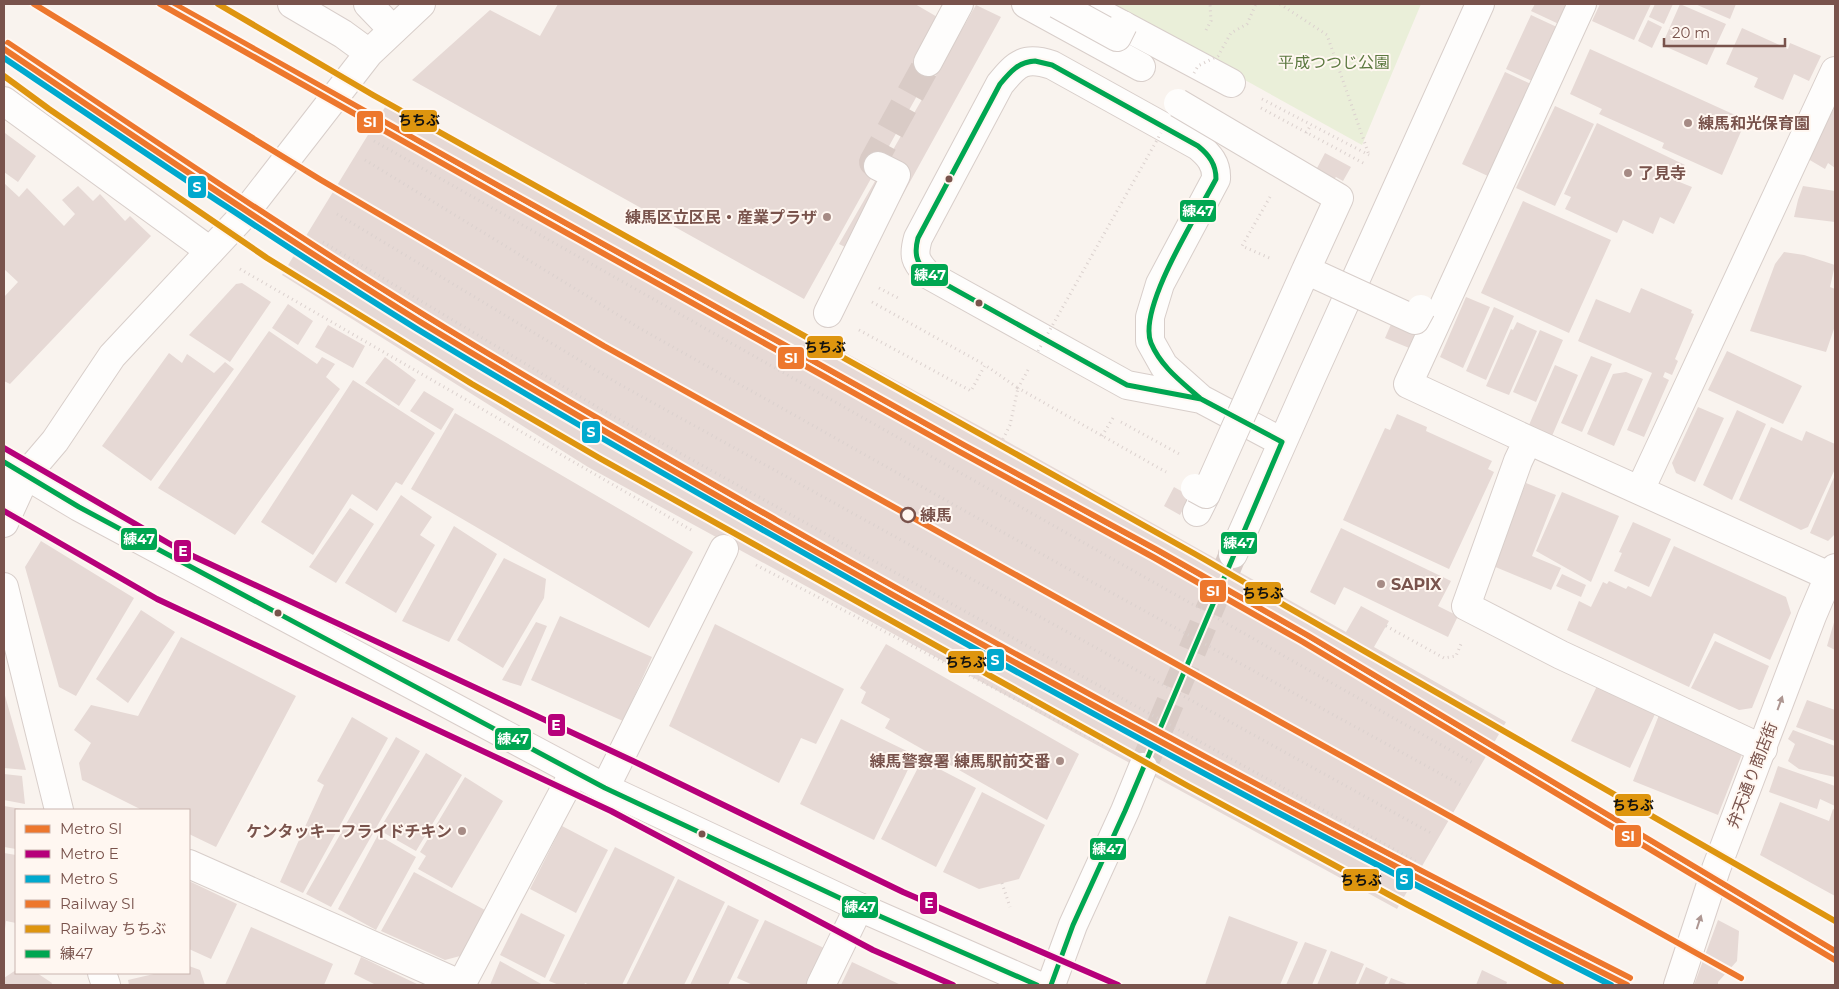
<svg xmlns="http://www.w3.org/2000/svg" width="1839" height="989" viewBox="0 0 1839 989" font-family="Montserrat,'Noto Sans JP',sans-serif">
<style>
.green{fill:#eaefd9}
.building{fill:#e6d9d5}
.lines{fill:none;stroke-linecap:round;stroke-linejoin:round}
.pedestrian-tunnel{stroke:#d9cbc6;stroke-width:28;stroke-dasharray:28 14;stroke-linecap:butt}
.tertiary-tunnel{stroke:#d9cbc6;stroke-width:28;stroke-dasharray:28 14;stroke-linecap:butt}
.pedestrian-casing{stroke:#d8ceca;stroke-width:30}
.minor-casing{stroke:#d8ceca;stroke-width:30}
.tertiary-casing{stroke:#d8ceca;stroke-width:30}
.secondary-casing{stroke:#d9ceca;stroke-width:30}
.path{stroke:#dbd1ce;stroke-width:3;stroke-dasharray:1 4;stroke-linecap:butt}
.pedestrian{stroke:#fefdfc;stroke-width:28}
.minor{stroke:#fefdfc;stroke-width:28}
.tertiary{stroke:#fefdfc;stroke-width:28}
.secondary{stroke:#fefdfc;stroke-width:28}
.pedestrian-bridge-casing{stroke:#d8ceca;stroke-width:30;stroke-linecap:butt}
.path-bridge{stroke:#dbd1ce;stroke-width:3;stroke-dasharray:1 4;stroke-linecap:butt}
.pedestrian-bridge{stroke:#fefdfc;stroke-width:28}
.bus-1-casing{stroke:#fff7f1;stroke-width:9}
.bus-1{stroke:#00a651;stroke-width:5}
.rail-1-casing{stroke:#fff7f1;stroke-width:10}
.rail-2-casing{stroke:#fff7f1;stroke-width:10}
.rail-1{stroke:#ed772d;stroke-width:6}
.rail-2{stroke:#de950f;stroke-width:6}
.metro-1-casing{stroke:#fff7f1;stroke-width:10}
.metro-2-casing{stroke:#fff7f1;stroke-width:10}
.metro-3-casing{stroke:#fff7f1;stroke-width:10}
.metro-1{stroke:#ed772d;stroke-width:6}
.metro-2{stroke:#b6007a;stroke-width:6}
.metro-3{stroke:#00a9ce;stroke-width:6}
.oneway{fill:#ae9792}
.poi-dot{fill:#a68b85;stroke:#fff7f1;stroke-width:2}
.bus-dot{fill:#79534c;stroke:#fff7f1;stroke-width:2}
.stop-dot{fill:#fff7f1;stroke:#79534c;stroke-width:2.5}
.labels{text-anchor:middle;dominant-baseline:central;stroke-width:4;stroke-linejoin:round;paint-order:stroke}
.park-label{font-size:16px;fill:#5c7940;stroke:#fff7f1}
.poi-label{font-size:16px;font-weight:bold;fill:#79534c;stroke:#fff7f1;text-anchor:start}
.stop-label{font-size:16px;font-weight:bold;fill:#79534c;stroke:#fff7f1;text-anchor:start}
.street-label{font-size:16px;fill:#79534c;stroke:#fff7f1}
.line-badge{stroke:#fff7f1;stroke-width:2}
.badge-label{font-size:14px;text-anchor:middle;font-weight:bold;fill:#fff}
.pale-badge-label{font-size:14px;text-anchor:middle;font-weight:bold;fill:#111}
</style>
<rect width="100%" height="100%" fill="#f9f3ee"/>
<path class="green" d="M 1108,4 L 1421,4 L 1362,145 Z"/>
<path class="building" d="M 558,4 L 915,4 L 939,18 L 933,67 L 804,299 L 412,80 L 490,10 L 540,36 Z
M 1535,4 L 1570,4 L 1561,25 L 1531,11 Z
M 1600,4 L 1651,4 L 1634,40 L 1592,21 Z
M 1655,4 L 1673,4 L 1664,24 L 1649,17 Z
M 1680,4 L 1726,24 L 1707,65 L 1662,45 Z
M 1695,4 L 1736,4 L 1730,19 Z
M 976,5 L 1001,17 L 842,305 L 851,250 L 839,244 Z
M 1531,15 L 1559,28 L 1534,82 L 1506,69 Z
M 1648,20 L 1662,27 L 1652,48 L 1638,41 Z
M 1742,28 L 1788,49 L 1790,43 L 1821,56 L 1809,81 L 1794,74 L 1783,100 L 1754,87 L 1758,78 L 1726,64 Z
M 1590,49 L 1746,120 L 1722,175 L 1662,148 L 1664,143 L 1599,114 L 1602,109 L 1570,94 Z
M 1505,72 L 1533,85 L 1490,177 L 1462,164 Z
M 390,99 L 683,264 L 1003,439 L 1346,632 L 1361,606 L 1389,621 L 1374,647 L 1506,722 L 1397,909 L 588,467 L 282,275 Z
M 1555,106 L 1594,124 L 1555,206 L 1516,188 Z
M 1835,106 L 1835,168 L 1828,163 L 1825,169 L 1808,159 Z
M 1597,123 L 1685,165 L 1677,181 L 1692,187 L 1674,224 L 1660,217 L 1653,234 L 1623,220 L 1617,233 L 1565,209 L 1571,197 L 1564,194 Z
M 5,133 L 36,156 L 18,182 L 4,172 Z
M 1325,153 L 1351,167 L 1343,181 L 1336,177 L 1334,179 L 1316,170 Z
M 4,183 L 19,197 L 27,188 L 64,226 L 75,214 L 62,200 L 78,186 L 93,201 L 100,194 L 125,221 L 130,216 L 151,236 L 10,384 L 4,381 L 4,297 L 18,282 L 4,269 Z
M 1803,186 L 1835,191 L 1835,222 L 1794,217 L 1798,200 Z
M 1523,201 L 1611,240 L 1569,333 L 1481,293 Z
M 1784,252 L 1804,255 L 1835,265 L 1830,287 L 1835,289 L 1835,326 L 1826,352 L 1750,331 L 1775,264 Z
M 242,283 L 271,302 L 230,362 L 189,335 L 236,284 Z
M 1641,288 L 1692,310 L 1691,313 L 1694,314 L 1675,359 L 1678,361 L 1672,375 L 1665,372 L 1663,377 L 1669,380 L 1644,437 L 1627,430 L 1652,373 L 1578,341 L 1596,299 L 1630,313 Z
M 1466,297 L 1490,307 L 1463,368 L 1440,357 Z
M 288,304 L 313,321 L 298,345 L 272,328 Z
M 1494,307 L 1514,316 L 1486,380 L 1466,371 Z
M 1392,322 L 1420,334 L 1414,350 L 1385,338 Z
M 1517,322 L 1537,331 L 1509,395 L 1486,386 L 1511,329 L 1513,330 Z
M 328,325 L 365,346 L 353,368 L 315,347 Z
M 1540,330 L 1563,340 L 1536,402 L 1513,392 Z
M 269,331 L 317,364 L 322,357 L 335,364 L 326,377 L 340,389 L 235,535 L 158,488 Z
M 1727,351 L 1802,386 L 1783,424 L 1708,390 Z
M 169,353 L 182,363 L 187,354 L 214,373 L 225,362 L 234,369 L 151,481 L 102,446 Z
M 1591,356 L 1612,364 L 1582,432 L 1561,423 Z
M 385,357 L 416,380 L 399,406 L 365,383 Z
M 1555,365 L 1578,375 L 1552,436 L 1529,425 Z
M 1626,372 L 1643,379 L 1614,446 L 1587,434 L 1613,374 Z
M 353,380 L 435,433 L 402,485 L 396,482 L 377,511 L 352,494 L 313,555 L 261,522 Z
M 424,391 L 454,409 L 441,430 L 410,411 Z
M 1698,407 L 1724,418 L 1695,482 L 1676,473 L 1672,463 Z
M 1737,410 L 1766,424 L 1732,500 L 1703,485 Z
M 455,413 L 693,552 L 649,628 L 411,489 Z
M 1397,414 L 1427,427 L 1426,431 L 1492,461 L 1488,469 L 1494,472 L 1449,569 L 1343,520 L 1385,428 L 1390,430 Z
M 1771,427 L 1802,441 L 1806,431 L 1835,444 L 1835,469 L 1808,527 L 1801,530 L 1739,500 Z
M 1835,475 L 1835,534 L 1828,541 L 1810,533 Z
M 1526,483 L 1556,495 L 1532,556 L 1561,568 L 1551,590 L 1493,566 Z
M 1174,487 L 1190,496 L 1180,515 L 1164,506 Z
M 1562,492 L 1619,516 L 1591,582 L 1536,551 Z
M 401,495 L 432,517 L 420,535 L 435,545 L 396,613 L 345,583 Z
M 350,508 L 374,524 L 336,583 L 309,567 Z
M 1633,522 L 1671,539 L 1649,587 L 1614,571 L 1622,553 L 1619,552 Z
M 454,526 L 497,554 L 449,642 L 402,621 Z
M 1341,528 L 1451,581 L 1438,606 L 1458,616 L 1448,637 L 1344,587 L 1335,605 L 1310,592 Z
M 41,541 L 134,598 L 76,696 L 59,687 L 25,567 Z
M 1674,546 L 1786,597 L 1791,613 L 1770,660 L 1714,633 L 1689,687 L 1567,630 L 1579,601 L 1591,607 L 1603,582 L 1607,584 L 1609,581 L 1626,589 L 1628,586 L 1651,597 Z
M 504,558 L 546,579 L 544,598 L 503,668 L 457,640 Z
M 1562,574 L 1586,585 L 1581,597 L 1556,586 Z
M 141,610 L 175,632 L 128,703 L 96,679 Z
M 560,616 L 652,657 L 623,721 L 531,680 Z
M 1835,619 L 1835,650 L 1827,646 Z
M 536,622 L 547,626 L 521,686 L 502,680 Z
M 715,624 L 844,689 L 816,744 L 801,738 L 779,783 L 669,726 Z
M 181,637 L 296,696 L 216,847 L 189,834 L 189,810 L 142,810 L 82,780 L 79,763 L 91,743 L 74,730 L 91,705 L 138,716 Z
M 1715,641 L 1769,666 L 1752,708 L 1739,710 L 1691,688 Z
M 886,644 L 1079,754 L 1047,820 L 885,728 L 890,719 L 861,703 L 866,692 L 860,688 Z
M 1597,686 L 1655,714 L 1630,768 L 1571,741 Z
M 4,692 L 26,770 L 4,768 Z
M 1807,700 L 1835,710 L 1835,741 L 1796,727 Z
M 1661,710 L 1742,754 L 1718,815 L 1633,781 Z
M 352,717 L 388,738 L 303,893 L 280,882 L 324,785 L 317,781 Z
M 841,719 L 915,755 L 874,840 L 800,804 Z
M 1793,730 L 1835,746 L 1835,777 L 1799,769 L 1788,761 L 1795,744 L 1788,739 Z
M 396,737 L 420,751 L 331,907 L 306,894 Z
M 426,753 L 462,775 L 416,851 L 379,830 Z
M 922,760 L 976,788 L 936,867 L 881,839 Z
M 1778,766 L 1835,786 L 1835,806 L 1820,799 L 1817,809 L 1769,792 Z
M 4,774 L 22,776 L 25,804 L 4,800 Z
M 465,777 L 503,801 L 452,888 L 418,869 L 426,856 L 420,852 Z
M 982,792 L 1045,825 L 1019,879 L 979,889 L 943,872 Z
M 1780,802 L 1829,821 L 1833,809 L 1835,810 L 1835,896 L 1760,855 Z
M 4,806 L 22,809 L 16,810 L 16,849 L 4,847 Z
M 562,826 L 608,850 L 576,913 L 530,889 Z
M 378,835 L 416,857 L 376,930 L 338,909 Z
M 615,847 L 675,877 L 622,985 L 590,985 L 585,983 L 584,985 L 559,985 L 549,981 Z
M 4,853 L 16,855 L 16,923 L 6,921 L 5,929 Z
M 414,872 L 485,910 L 464,955 L 445,960 L 381,931 Z
M 678,879 L 725,902 L 684,985 L 626,985 Z
M 189,881 L 237,904 L 211,959 L 189,949 Z
M 728,905 L 759,920 L 728,985 L 690,985 Z
M 521,913 L 565,935 L 545,978 L 500,955 Z
M 1229,916 L 1298,942 L 1280,985 L 1205,985 Z
M 765,920 L 824,948 L 806,985 L 753,985 L 737,978 Z
M 1718,920 L 1739,931 L 1737,961 L 1718,982 L 1718,985 L 1694,985 Z
M 251,927 L 333,964 L 324,985 L 225,985 Z
M 1305,942 L 1327,950 L 1312,985 L 1286,985 Z
M 1331,951 L 1364,964 L 1355,985 L 1317,985 Z
M 361,957 L 419,985 L 376,985 L 354,974 Z
M 500,961 L 543,985 L 490,985 Z
M 852,962 L 901,985 L 841,985 Z
M 189,966 L 200,970 L 205,985 L 129,985 L 128,980 L 158,973 L 189,973 Z
M 1366,967 L 1388,977 L 1384,985 L 1358,985 Z
M 16,970 L 16,973 L 37,973 L 52,983 L 51,985 L 4,985 L 4,978 Z
M 1482,970 L 1507,982 L 1506,985 L 1476,985 Z
M 1391,978 L 1409,985 L 1388,985 Z"/>
<g class="lines">
<path class="pedestrian-tunnel" d="M 878,166 L 873,162 L 928,62"/>
<path class="tertiary-tunnel" d="M 1143,767 L 1233,554"/>
<g class="pedestrian-casing">
<path id="pedestrian" d="M 1026,4 L 1141,67
M 1102,14 L 1231,83
M 928,62 L 959,4
M 828,313 L 896,175 L 878,166
M 1197,512 L 1206,494"/>
</g>
<g class="minor-casing">
<path id="minor" d="M 368,4 L 393,30
M 1582,4 L 1408,384 L 1528,440 L 1829,576 L 1835,576
M 4,101 L 210,251
M 1528,440 L 1518,461 L 1466,606 L 1561,655 L 1763,749
M 1640,490 L 1835,71
M 605,788 L 724,549
M 189,864 L 462,985
M 461,985 L 574,772
M 821,985 L 859,907"/>
</g>
<g class="tertiary-casing">
<path id="tertiary" d="M 292,4 L 343,34 L 369,53
M 1201,399 L 1127,385 L 927,274 C 915,261 913,256 918,238 L 1000,84 C 1017,63 1025,56 1052,65 L 1198,146 C 1209,155 1217,164 1216,179 L 1160,284 L 1150,317 L 1150,341 L 1164,366 L 1201,399 L 1282,442
M 4,482 L 26,475 L 55,441 L 112,356 L 241,218 L 369,53 L 421,4
M 4,523 L 26,475
M 1233,554 L 1312,376 L 1480,4
M 4,587 L 59,810
M 102,973 L 106,985
M 1051,985 L 1073,925 L 1125,811 L 1143,767"/>
</g>
<g class="secondary-casing">
<path id="secondary" d="M 4,462 L 79,507 L 605,788 L 859,907 L 1037,985
M 1678,985 L 1716,869 L 1812,616 L 1829,576 L 1835,568"/>
</g>
<path class="path" d="M 1280,4 L 1327,35 L 1369,155
M 1206,30 L 1211,21 L 1210,4
M 1262,99 L 1369,155
M 1261,108 L 1365,164
M 1306,133 L 1311,125
M 374,141 L 1473,763
M 365,160 L 641,329 L 1063,566 L 1461,785
M 1270,197 L 1242,246 L 1272,259
M 337,214 L 619,384 L 1431,833
M 323,242 L 604,411 L 1417,862
M 240,269 L 693,531
M 879,288 L 900,299
M 872,302 L 985,365
M 859,330 L 971,391 L 985,365 L 1018,388 L 1010,425 L 1003,439
M 1028,370 L 1018,388 L 1166,472
M 1121,422 L 1181,455
M 1102,436 L 1113,418
M 756,565 L 1104,745
M 1386,626 L 1444,658 L 1456,656 L 1461,644
M 1002,883 L 1010,907"/>
<use href="#pedestrian" class="pedestrian"/>
<use href="#minor" class="minor"/>
<use href="#tertiary" class="tertiary"/>
<use href="#secondary" class="secondary"/>
<g class="pedestrian-bridge-casing">
<path id="pedestrian-bridge" d="M 1057,4 L 1117,37 L 1123,25
M 1178,103 L 1339,198 L 1306,270 L 1415,320 L 1421,309
M 1195,488 L 1206,494 L 1306,270"/>
</g>
<path class="path-bridge" d="M 1194,73 L 1198,66 L 1218,56 L 1231,33 L 1247,24 L 1256,4
M 1038,351 L 1161,133"/>
<use href="#pedestrian-bridge" class="pedestrian-bridge"/>
<g class="bus-1-casing">
<path id="bus-1" d="M 1035,61 L 1052,65 L 1198,146 C 1209,155 1216,164 1216,179 C 1199,212 1137,308 1151,343 C 1161,367 1182,382 1201,399 L 1127,385 L 927,274 C 916,262 914,253 918,238 L 1000,84 C 1010,72 1018,62 1035,61 Z
M 1201,399 L 1282,442
M 4,462 L 79,507 L 605,788 L 859,907 L 1037,985
M 1051,985 L 1073,925 L 1125,811 L 1282,442"/>
</g>
<use href="#bus-1" class="bus-1"/>
<g class="rail-1-casing">
<path id="rail-1" d="M 34,4 L 321,180 L 604,346 L 1741,978
M 174,4 L 506,190 L 964,445 L 1157,550 L 1307,635 L 1835,951
M 8,43 C 146,135 284,229 426,316 C 541,387 658,453 776,520 C 1057,680 1342,832 1630,978"/>
</g>
<g class="rail-2-casing">
<path id="rail-2" d="M 218,4 L 373,95 L 1195,554 L 1835,921
M 4,76 L 49,109 L 267,258 L 472,384 L 601,459 L 1188,786 L 1408,905 L 1561,985"/>
</g>
<use href="#rail-1" class="rail-1"/>
<use href="#rail-2" class="rail-2"/>
<g class="metro-1-casing">
<path id="metro-1" d="M 160,4 L 502,197 L 960,452 L 1153,557 L 1303,642 L 1835,960
M 4,49 C 142,142 280,235 422,323 C 537,393 654,460 772,527 C 1053,686 1338,839 1627,985"/>
</g>
<g class="metro-2-casing">
<path id="metro-2" d="M 4,448 L 182,551 L 633,761 L 903,892 L 1118,985
M 4,511 L 157,599 L 611,811 L 873,950 L 953,985"/>
</g>
<g class="metro-3-casing">
<path id="metro-3" d="M 4,58 C 141,150 277,242 417,329 C 534,400 653,468 772,535 C 1048,692 1328,842 1611,985"/>
</g>
<use href="#metro-1" class="metro-1"/>
<use href="#metro-2" class="metro-2"/>
<use href="#metro-3" class="metro-3"/>
</g>
<defs><path id="oneway-solid" d="M-6-.8H1V-3.2L6.5 0L1 3.2V.8H-6Z" transform="scale(1.25)"/></defs>
<g class="oneway">
<use href="#oneway-solid" transform="translate(1780 703) rotate(-70)"/>
<use href="#oneway-solid" transform="translate(1699 922) rotate(-72)"/>
</g>
<g class="poi-dot">
<circle cx="1688" cy="123" r="5"/>
<circle cx="1628" cy="173" r="5"/>
<circle cx="827" cy="217" r="5"/>
<circle cx="1381" cy="584" r="5"/>
<circle cx="1060" cy="761" r="5"/>
<circle cx="462" cy="831" r="5"/>
</g>
<g class="bus-dot">
<circle cx="949" cy="179" r="4.5"/>
<circle cx="979" cy="303" r="4.5"/>
<circle cx="278" cy="613" r="4.5"/>
<circle cx="702" cy="834" r="4.5"/>
</g>
<circle class="stop-dot" cx="908" cy="515" r="7"/>
<g class="labels">
<g class="park-label">
<text x="1334" y="62">平成つつじ公園</text>
</g>
<g class="poi-label">
<text x="1698" y="123">練馬和光保育園</text>
<text x="1638" y="173">了見寺</text>
<text x="817" y="217" text-anchor="end">練馬区立区民・産業プラザ</text>
<text x="1391" y="584">SAPIX</text>
<text x="1050" y="761" text-anchor="end">練馬警察署 練馬駅前交番</text>
<text x="452" y="831" text-anchor="end">ケンタッキーフライドチキン</text>
</g>
<g class="stop-label">
<text x="920" y="515">練馬</text>
</g>
<g class="street-label">
<text transform="translate(1752 775) rotate(-69)">弁天通り商店街</text>
</g>
</g>
<g class="line-badge">
<rect x="400" y="109" width="38" height="24" rx="5" fill="#de950f"/>
<rect x="356" y="110" width="28" height="24" rx="5" fill="#ed772d"/>
<rect x="187" y="175" width="20" height="24" rx="5" fill="#00a9ce"/>
<rect x="1179" y="199" width="38" height="24" rx="5" fill="#00a651"/>
<rect x="910" y="263" width="39" height="24" rx="5" fill="#00a651"/>
<rect x="806" y="335" width="38" height="24" rx="5" fill="#de950f"/>
<rect x="777" y="346" width="28" height="24" rx="5" fill="#ed772d"/>
<rect x="581" y="420" width="20" height="24" rx="5" fill="#00a9ce"/>
<rect x="120" y="527" width="38" height="24" rx="5" fill="#00a651"/>
<rect x="1220" y="531" width="38" height="24" rx="5" fill="#00a651"/>
<rect x="173" y="539" width="19" height="24" rx="5" fill="#b6007a"/>
<rect x="1199" y="579" width="28" height="24" rx="5" fill="#ed772d"/>
<rect x="1244" y="581" width="38" height="24" rx="5" fill="#de950f"/>
<rect x="986" y="648" width="19" height="24" rx="5" fill="#00a9ce"/>
<rect x="947" y="650" width="38" height="24" rx="5" fill="#de950f"/>
<rect x="547" y="713" width="19" height="24" rx="5" fill="#b6007a"/>
<rect x="494" y="727" width="38" height="24" rx="5" fill="#00a651"/>
<rect x="1614" y="793" width="38" height="24" rx="5" fill="#de950f"/>
<rect x="1614" y="824" width="28" height="24" rx="5" fill="#ed772d"/>
<rect x="1089" y="837" width="38" height="24" rx="5" fill="#00a651"/>
<rect x="1395" y="867" width="19" height="24" rx="5" fill="#00a9ce"/>
<rect x="1342" y="868" width="38" height="24" rx="5" fill="#de950f"/>
<rect x="919" y="891" width="19" height="24" rx="5" fill="#b6007a"/>
<rect x="841" y="895" width="38" height="24" rx="5" fill="#00a651"/>
</g>
<g class="badge-label">
<text x="370" y="127">SI</text>
<text x="197" y="192">S</text>
<text x="1198" y="216">練47</text>
<text x="930" y="280">練47</text>
<text x="791" y="363">SI</text>
<text x="591" y="437">S</text>
<text x="139" y="544">練47</text>
<text x="1239" y="548">練47</text>
<text x="183" y="556">E</text>
<text x="1213" y="596">SI</text>
<text x="995" y="665">S</text>
<text x="556" y="730">E</text>
<text x="513" y="744">練47</text>
<text x="1628" y="841">SI</text>
<text x="1108" y="854">練47</text>
<text x="1404" y="884">S</text>
<text x="929" y="908">E</text>
<text x="860" y="912">練47</text>
</g>
<g class="pale-badge-label">
<text x="419" y="125">ちちぶ</text>
<text x="825" y="352">ちちぶ</text>
<text x="1263" y="598">ちちぶ</text>
<text x="966" y="667">ちちぶ</text>
<text x="1633" y="810">ちちぶ</text>
<text x="1361" y="885">ちちぶ</text>
</g>
<rect width="1839" height="989" fill="none" stroke="#79534c" stroke-width="10"/>
<rect x="15" y="809" width="175" height="165" fill="#fff7f1" stroke="#c9b5af"/>
<rect x="25" y="825" width="25" height="8" fill="#ed772d" stroke="#c9b5af"/>
<text x="60" y="834" font-size="15" fill="#79534c">Metro SI</text>
<rect x="25" y="850" width="25" height="8" fill="#b6007a" stroke="#c9b5af"/>
<text x="60" y="859" font-size="15" fill="#79534c">Metro E</text>
<rect x="25" y="875" width="25" height="8" fill="#00a9ce" stroke="#c9b5af"/>
<text x="60" y="884" font-size="15" fill="#79534c">Metro S</text>
<rect x="25" y="900" width="25" height="8" fill="#ed772d" stroke="#c9b5af"/>
<text x="60" y="909" font-size="15" fill="#79534c">Railway SI</text>
<rect x="25" y="925" width="25" height="8" fill="#de950f" stroke="#c9b5af"/>
<text x="60" y="934" font-size="15" fill="#79534c">Railway ちちぶ</text>
<rect x="25" y="950" width="25" height="8" fill="#00a651" stroke="#c9b5af"/>
<text x="60" y="959" font-size="15" fill="#79534c">練47</text>
<path d="M1664 38v8h121v-8" fill="none" stroke="#79534c" stroke-width="2.5"/>
<text x="1672" y="38" font-size="15" fill="#79534c" stroke="#fff7f1" stroke-width="4" paint-order="stroke">20 m</text>
</svg>
